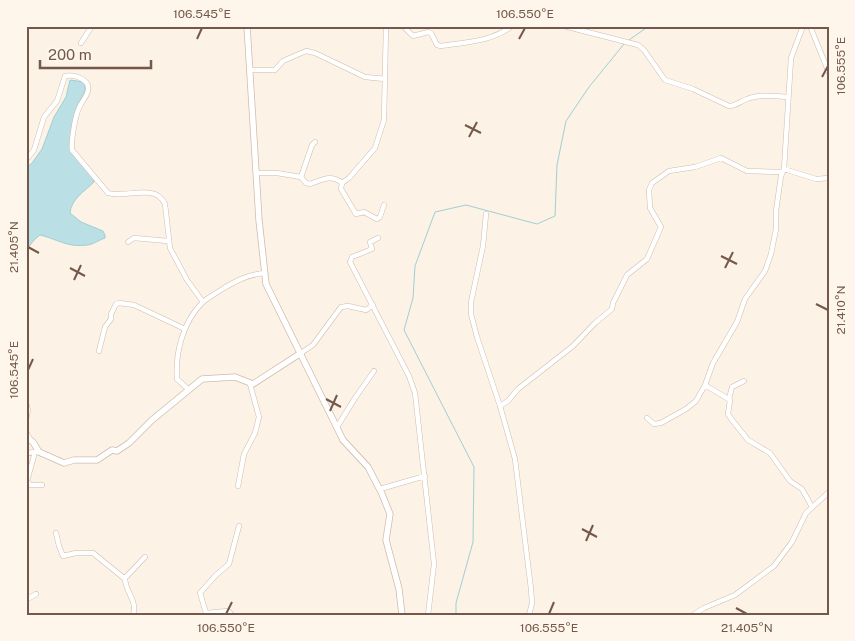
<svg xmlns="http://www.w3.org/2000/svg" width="855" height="641" viewBox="0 0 855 641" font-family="'Public Sans',sans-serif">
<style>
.water{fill:#badfe4;stroke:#a0cfd6}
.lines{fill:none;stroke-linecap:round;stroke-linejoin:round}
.stream{stroke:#a0cfd6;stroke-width:1}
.minor-casing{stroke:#cfbcae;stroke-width:5.5}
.tertiary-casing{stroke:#cfbcae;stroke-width:7}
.minor{stroke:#fff;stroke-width:4.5}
.tertiary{stroke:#fff;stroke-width:5.5}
.ticks{fill:none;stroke:#73584b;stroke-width:2}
.neatline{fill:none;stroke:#73584b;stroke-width:2}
.ticks-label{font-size:12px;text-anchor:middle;fill:#73584b}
</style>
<rect width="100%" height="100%" fill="#fcf2e5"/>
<path class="water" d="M 70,80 L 84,82 C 88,93 80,97 77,107 C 73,119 72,134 71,147 L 93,177 L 94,182 C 85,191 71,199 70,213 L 81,222 L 103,231 L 105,235 L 105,238 C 99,240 92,245 87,245 C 68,248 57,239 40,235 L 35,239 L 26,250 L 26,168 L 32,163 L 42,149 L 54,117 L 66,97 Z"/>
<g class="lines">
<path class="stream" d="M 629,40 L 649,26
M 456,615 L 456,603 L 473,542 L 474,467 L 404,330 L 413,298 L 415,266 L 435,212 L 466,205 L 537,224 L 555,216 L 557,165 L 566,121 L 589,87 L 624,44"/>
<g class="minor-casing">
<path id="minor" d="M 403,26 L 413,36 L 428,32 L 431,33 L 437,45 L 441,46 C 466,42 491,42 512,26
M 564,26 L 638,45 L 644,50 L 665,80 L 693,89 L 729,106 C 736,106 741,101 747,99 C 760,94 775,96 788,97
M 810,26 L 829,73
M 81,43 L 92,26
M 250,70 L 275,70 L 283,61 L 306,51 L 315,53 L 365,77 L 385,79
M 26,160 L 34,150 L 44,117 L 57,101 L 65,76 C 74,74 90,79 88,90 C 87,97 81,102 79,108 C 75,117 71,140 72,150 L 108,193 C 125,199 155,182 165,204 L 170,248 L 187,280 L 203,302
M 784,169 L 816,179 L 829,178
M 256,173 L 277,173 L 301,177 L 306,183 L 310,184 C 322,180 331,174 342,183 L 341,189 L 356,214 L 364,212 L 377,219 L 380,217 L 384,205
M 301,177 L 312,145 L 315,142
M 342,183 L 349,178 L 375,148 L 384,120 L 386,26
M 486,214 L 483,246 L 471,302 L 471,314 L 477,337 L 500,406 L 515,459 L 531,589 L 532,603 L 529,615
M 378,238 L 370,242 L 372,249 L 352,257 L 350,262 L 409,376 L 415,393 L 434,564 L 428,615
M 128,242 L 134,238 L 168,241
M 99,351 L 105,327 L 111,319 L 111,314 L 116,304 L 119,303 L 134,305 L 185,329
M 301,353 L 313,345 L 341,307 L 348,306 L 366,310 L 373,305
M 705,385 L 730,400 L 728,414 L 732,420 L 748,440 L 770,453 L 790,481 L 802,489 L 812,507
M 188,389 L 177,379 C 175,353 183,322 202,303 C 207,298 215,294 221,290 C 235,281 247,275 264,273
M 729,399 L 732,387 L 744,381
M 26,403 L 28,410 L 26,420
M 500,406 L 508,401 L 518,389 L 573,346 L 595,323 L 612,309 L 613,303 L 627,275 L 647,259 L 661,227 L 650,208 L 649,190 L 652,183 L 669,171 L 695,167 L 721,158 L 747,171 L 782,172
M 647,418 L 654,424 L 661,423 L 686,409 L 696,401 L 705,385 L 713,363 L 737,322 L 745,299 L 765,271 L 771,254 L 776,229 L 776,211 L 781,176 L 784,169 L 791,58 L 803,26
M 337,427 L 355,398 L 374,371
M 26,432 L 31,441
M 35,452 L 27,481 L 30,485 L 42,485
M 26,453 L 37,452
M 238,486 L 244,454 L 255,433 L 259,417 L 250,384
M 380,489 L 425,476
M 56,533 L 59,546 L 63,556 L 76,553 L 93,553 L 125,579
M 26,600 L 36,594
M 133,615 C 138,601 125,592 125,578 L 145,557
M 232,615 L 228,611 L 206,613 L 200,593 L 216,575 L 229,564 L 239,526
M 693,615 L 704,608 L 735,595 L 774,566 L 792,542 L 806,513 L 829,492"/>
</g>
<g class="tertiary-casing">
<path id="tertiary" d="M 247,26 L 259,220 L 266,284 L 343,440 L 368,467 L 382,494 L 390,514 L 386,540 L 399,589 L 402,615
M 26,437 L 33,442 L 39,452 L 64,463 L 74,460 L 97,460 L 112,450 L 117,451 L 129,443 L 152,420 L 202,379 L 235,377 L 253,384 L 301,353"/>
</g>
<use href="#minor" class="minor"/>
<use href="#tertiary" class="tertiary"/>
</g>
<path class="ticks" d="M 197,39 L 202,28M 519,39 L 525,28M 822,77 L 828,66M 465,125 L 481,133M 469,137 L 477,122M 28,247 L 39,253M 721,256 L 737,264M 70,268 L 85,276M 725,268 L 733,252M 74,280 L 81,265M 816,304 L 828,310M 28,370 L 33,359M 326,399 L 341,407M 330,411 L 337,395M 582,529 L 597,537M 586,541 L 593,525M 736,608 L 747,614M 226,614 L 232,602M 549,614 L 554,602"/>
<rect width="855" height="641" fill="none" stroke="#fef6eb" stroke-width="55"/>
<path d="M40 60v8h111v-8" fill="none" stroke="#73584b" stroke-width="2.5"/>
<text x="48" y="60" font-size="15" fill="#73584b" stroke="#fef6eb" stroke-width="4" paint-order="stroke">200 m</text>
<rect x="28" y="28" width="800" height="586" class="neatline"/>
<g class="ticks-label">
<text x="202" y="18">106.545°E</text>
<text x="525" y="18">106.550°E</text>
<text transform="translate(841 66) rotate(-90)" y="4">106.555°E</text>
<text transform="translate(14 247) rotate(-90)" y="4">21.405°N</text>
<text transform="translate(841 310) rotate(-90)" y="4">21.410°N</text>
<text transform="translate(14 370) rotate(-90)" y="4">106.545°E</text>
<text x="226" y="632">106.550°E</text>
<text x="549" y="632">106.555°E</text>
<text x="747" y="632">21.405°N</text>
</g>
</svg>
